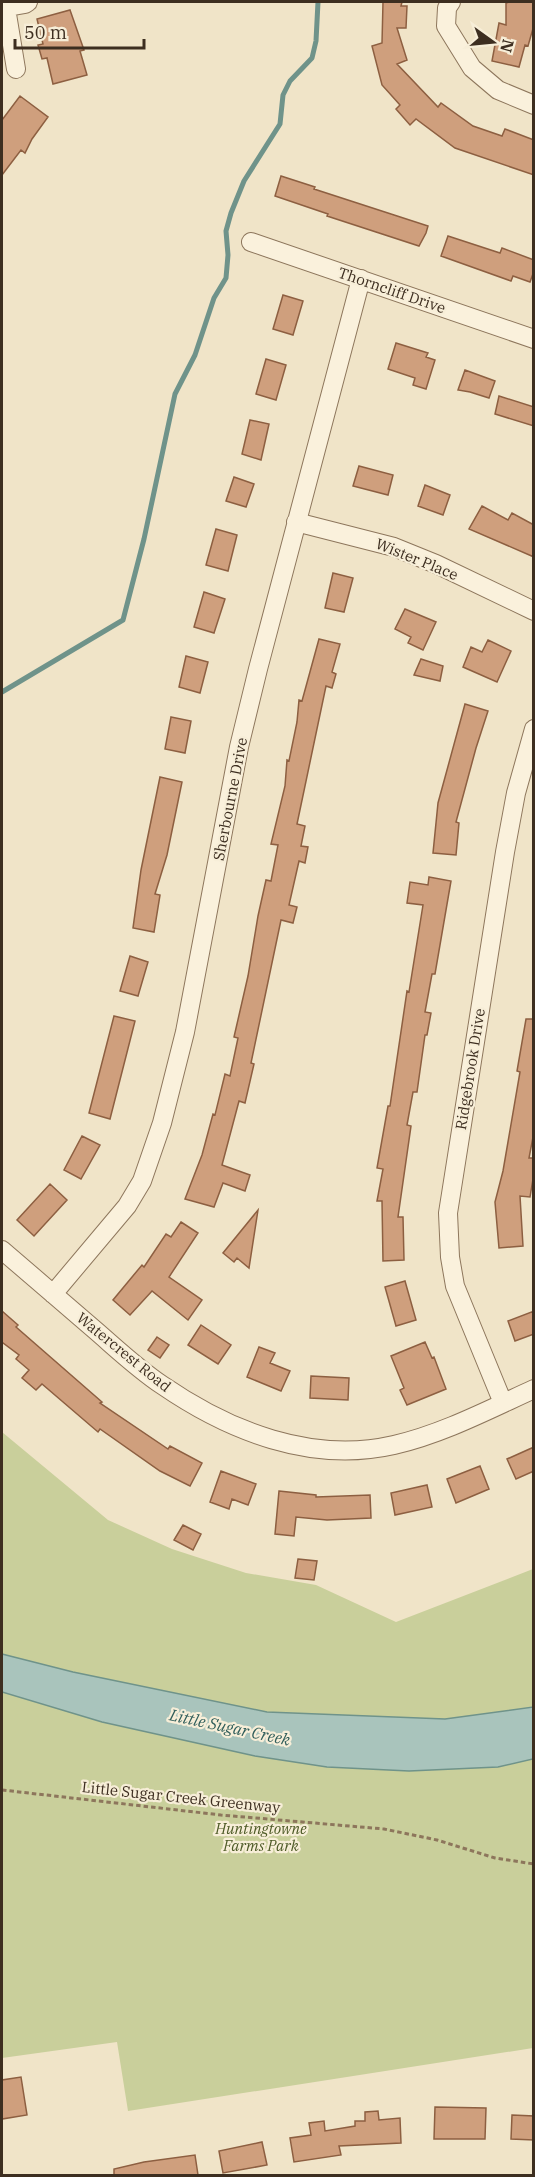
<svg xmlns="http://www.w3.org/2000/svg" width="535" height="2177" viewBox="0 0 535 2177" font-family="'IBM Plex Serif',serif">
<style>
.green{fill:#c9cf9b}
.water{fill:#a9c4bc;stroke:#6f938a;stroke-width:1.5}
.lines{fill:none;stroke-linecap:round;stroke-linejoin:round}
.stream{stroke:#6f938a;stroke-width:5}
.building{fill:#cf9f7d;stroke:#8d5f41;stroke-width:1.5}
.minor-casing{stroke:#8d765c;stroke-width:20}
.path{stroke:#8d765c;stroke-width:3;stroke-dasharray:4.5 3;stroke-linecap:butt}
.minor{stroke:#faf1dc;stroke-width:18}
.labels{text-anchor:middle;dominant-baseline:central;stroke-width:4.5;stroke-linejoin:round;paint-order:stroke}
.street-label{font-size:15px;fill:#3d2e20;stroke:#f7eed8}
.park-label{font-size:15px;font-style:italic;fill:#4d5a26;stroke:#f7eed8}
.water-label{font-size:16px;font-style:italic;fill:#2f5d5a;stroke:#f7eed8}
</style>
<rect width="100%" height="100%" fill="#f0e4c8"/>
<path class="green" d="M 2,1432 L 108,1520 L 172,1549 L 246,1573 L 316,1585 L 396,1622 L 533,1569 L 533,2048 L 128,2111 L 117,2042 L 2,2058 Z"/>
<path class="water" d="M 2,1654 L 73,1672 L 267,1712 L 445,1719 L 533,1707 L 533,1759 L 498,1767 L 409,1771 L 327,1767 L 255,1756 L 102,1722 L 2,1692 Z"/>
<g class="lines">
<path class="stream" d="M 2,692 L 123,620 L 144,539 L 175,394 L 195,355 L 214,298 L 226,278 L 228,255 L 226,231 L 231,213 L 244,181 L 280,124 L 283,95 L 290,81 L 312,58 L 316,41 L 318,2"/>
</g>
<path class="building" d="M 383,2 L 402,2 L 401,6 L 407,6 L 406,28 L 397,28 L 407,60 L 397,64 L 438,107 L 441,103 L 473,126 L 502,136 L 505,129 L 534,140 L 534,175 L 455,148 L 416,119 L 410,125 L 396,109 L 400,105 L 382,85 L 372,46 L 382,43 Z
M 509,2 L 534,2 L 534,25 L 528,46 L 525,45 L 519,67 L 492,61 L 499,23 L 506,25 L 506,3 Z
M 70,10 L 84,50 L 80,51 L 87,75 L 53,84 L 47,58 L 42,59 L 38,45 L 43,44 L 37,19 Z
M 20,96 L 48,117 L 32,139 L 25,153 L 21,150 L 2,175 L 2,120 Z
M 281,176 L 315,187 L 314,189 L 428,226 L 426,233 L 419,246 L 327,216 L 328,214 L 275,196 Z
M 448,236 L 500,253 L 502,248 L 534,260 L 534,271 L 530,282 L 513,276 L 511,281 L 441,256 Z
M 283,295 L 303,301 L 293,335 L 273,329 Z
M 396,343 L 428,353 L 426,357 L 435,360 L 426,389 L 413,385 L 415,378 L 388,369 Z
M 266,359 L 286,365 L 276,400 L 256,394 Z
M 465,370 L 495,381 L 489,398 L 470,392 L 458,390 Z
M 499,396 L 534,407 L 534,426 L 495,414 Z
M 250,420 L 269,424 L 261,460 L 242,454 Z
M 359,466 L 393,475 L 388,495 L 353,486 Z
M 234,477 L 254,484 L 246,507 L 226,501 Z
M 425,485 L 450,495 L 443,515 L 418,506 Z
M 482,506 L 508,520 L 512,513 L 534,525 L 534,557 L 469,529 Z
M 216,529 L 237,535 L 228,571 L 206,565 Z
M 333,573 L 353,578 L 344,612 L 325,608 Z
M 204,592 L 225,599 L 214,633 L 194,627 Z
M 405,609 L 436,622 L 423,650 L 408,643 L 411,637 L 395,629 Z
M 319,639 L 340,644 L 332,672 L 336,674 L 332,688 L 326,686 L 297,824 L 305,826 L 301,846 L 308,847 L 305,863 L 299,861 L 289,905 L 297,907 L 293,923 L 281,920 L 251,1063 L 254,1064 L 245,1103 L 239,1101 L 222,1165 L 250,1175 L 245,1191 L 223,1183 L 214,1207 L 185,1199 L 202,1155 L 213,1114 L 215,1115 L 225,1074 L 230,1076 L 238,1038 L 234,1037 L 248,976 L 258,916 L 266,880 L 271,881 L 278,845 L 271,844 L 285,786 L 287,760 L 289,761 L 297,722 L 299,700 L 302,701 Z
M 488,640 L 511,651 L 497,682 L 463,667 L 471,647 L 482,652 Z
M 186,656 L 208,662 L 200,693 L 179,687 Z
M 421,659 L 443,666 L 440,681 L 414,675 Z
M 465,704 L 488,711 L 476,748 L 456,822 L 459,823 L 456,855 L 433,853 L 438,803 Z
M 171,717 L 191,721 L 185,753 L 165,749 Z
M 160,777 L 182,782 L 167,855 L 155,894 L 160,895 L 154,932 L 133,928 L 141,870 Z
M 429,877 L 451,881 L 435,974 L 432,974 L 425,1012 L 431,1013 L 427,1035 L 425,1035 L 417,1092 L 413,1092 L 407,1125 L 411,1126 L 398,1217 L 403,1217 L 404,1260 L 383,1261 L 382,1201 L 377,1201 L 383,1169 L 377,1168 L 388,1106 L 390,1106 L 407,991 L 409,992 L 423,905 L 407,903 L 410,882 L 428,885 Z
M 130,956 L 148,962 L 138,996 L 120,991 Z
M 114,1016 L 135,1021 L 110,1119 L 89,1113 Z
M 526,1019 L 534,1019 L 534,1132 L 529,1158 L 534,1158 L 534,1173 L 530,1197 L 520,1196 L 523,1246 L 499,1248 L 495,1202 L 503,1171 L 520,1072 L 517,1071 Z
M 82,1136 L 100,1145 L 81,1179 L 64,1170 Z
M 50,1184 L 67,1200 L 34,1236 L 17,1220 Z
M 258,1210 L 249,1268 L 237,1258 L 234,1262 L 223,1253 Z
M 181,1222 L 198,1233 L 169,1277 L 202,1300 L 188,1320 L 152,1291 L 130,1315 L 113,1300 L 142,1265 L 144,1267 L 166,1234 L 171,1237 Z
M 405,1281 L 416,1320 L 396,1326 L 385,1287 Z
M 2,1311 L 18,1325 L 16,1327 L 102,1402 L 100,1403 L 168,1449 L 170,1446 L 202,1463 L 190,1486 L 160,1471 L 100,1429 L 98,1432 L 42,1384 L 36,1390 L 22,1378 L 29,1370 L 16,1359 L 19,1355 L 3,1343 L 2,1344 Z
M 534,1311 L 534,1334 L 515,1341 L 508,1321 Z
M 201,1325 L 231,1345 L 218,1364 L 188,1345 Z
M 157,1337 L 169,1345 L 160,1358 L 148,1350 Z
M 425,1342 L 432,1358 L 434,1357 L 446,1389 L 407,1405 L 400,1390 L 404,1388 L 391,1356 Z
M 259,1347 L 275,1353 L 270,1363 L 290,1371 L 281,1391 L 247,1377 Z
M 311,1376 L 349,1378 L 348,1400 L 310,1398 Z
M 534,1447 L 534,1471 L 516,1479 L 507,1459 Z
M 480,1466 L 489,1489 L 456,1503 L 447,1479 Z
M 221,1471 L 256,1484 L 248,1505 L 232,1499 L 229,1509 L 210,1502 Z
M 427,1485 L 432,1507 L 395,1515 L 391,1493 Z
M 279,1491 L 316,1495 L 316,1497 L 370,1495 L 371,1518 L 327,1520 L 296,1517 L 294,1536 L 275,1534 Z
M 183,1525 L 201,1534 L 193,1550 L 174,1540 Z
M 298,1559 L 317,1561 L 314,1580 L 295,1578 Z
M 21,2077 L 27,2115 L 2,2119 L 2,2080 Z
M 435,2107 L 486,2108 L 485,2139 L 434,2139 Z
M 378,2111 L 379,2120 L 400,2118 L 401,2143 L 339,2146 L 341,2155 L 294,2162 L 290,2138 L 311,2135 L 309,2123 L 324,2121 L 325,2131 L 355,2126 L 355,2121 L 365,2121 L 365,2112 Z
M 512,2115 L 534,2116 L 534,2140 L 511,2139 Z
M 262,2142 L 267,2165 L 223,2173 L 219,2151 Z
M 195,2155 L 198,2175 L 114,2175 L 114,2169 L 144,2162 Z"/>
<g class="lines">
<g class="minor-casing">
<path id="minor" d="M 451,2 L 447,8 L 446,26 L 472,68 L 498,90 L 534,105
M 2,8 L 25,4 L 28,2
M 6,8 L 16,69
M 251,242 L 534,339
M 296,522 L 394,547 L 436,564 L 534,611
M 2,1250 C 33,1277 64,1303 95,1330 C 117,1349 138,1369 162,1385 C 229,1431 311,1464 394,1445 C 442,1434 488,1410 534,1389
M 53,1294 L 127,1206 L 142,1181 L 162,1123 L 185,1032 L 239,747 L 258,669 L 361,279
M 503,1403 L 455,1286 L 450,1257 L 448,1213 L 505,852 L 516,793 L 534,729"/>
</g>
<path class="path" d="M 2,1790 L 221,1815 L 384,1829 L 437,1840 L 495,1858 L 534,1864"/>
<use href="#minor" class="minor"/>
</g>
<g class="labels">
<g class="street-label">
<text transform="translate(392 290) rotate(19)">Thorncliff Drive</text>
<text transform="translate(417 559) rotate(22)">Wister Place</text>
<text transform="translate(230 799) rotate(-79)">Sherbourne Drive</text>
<text transform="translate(470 1069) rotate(-81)">Ridgebrook Drive</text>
<text transform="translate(124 1352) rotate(39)">Watercrest Road</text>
<text transform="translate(181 1797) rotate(6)">Little Sugar Creek Greenway</text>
</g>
<g class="park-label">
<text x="261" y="1828">Huntingtowne<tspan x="261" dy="17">Farms Park</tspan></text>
</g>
<g class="water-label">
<text transform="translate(230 1727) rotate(12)">Little Sugar Creek</text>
</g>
</g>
<rect width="535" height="2177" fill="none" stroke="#3d2e20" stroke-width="6"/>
<g transform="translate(493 42) rotate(105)" stroke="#f7eed8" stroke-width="4.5" paint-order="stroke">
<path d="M0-4.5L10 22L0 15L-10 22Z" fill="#3d2e20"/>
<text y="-9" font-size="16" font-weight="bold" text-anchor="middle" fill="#3d2e20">N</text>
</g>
<path d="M15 39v9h129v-9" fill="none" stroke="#3d2e20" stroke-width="3"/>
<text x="24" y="39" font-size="18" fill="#3d2e20" stroke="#f7eed8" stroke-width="4.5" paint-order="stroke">50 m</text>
</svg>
